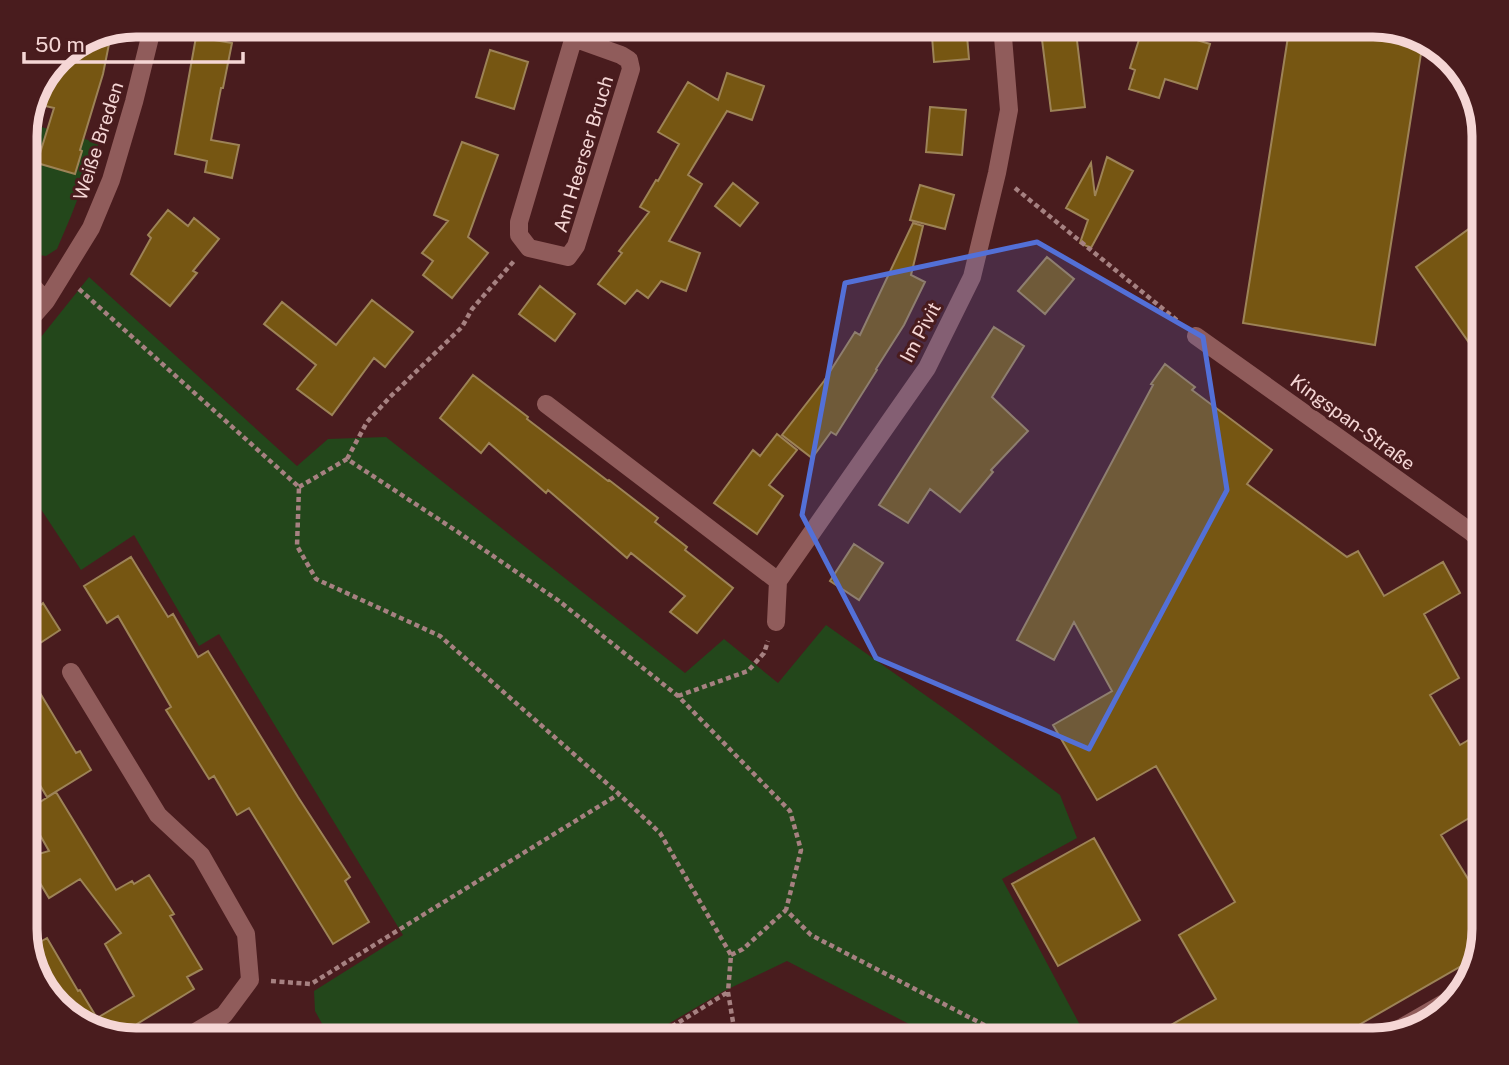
<svg xmlns="http://www.w3.org/2000/svg" width="1509" height="1065" viewBox="0 0 1509 1065" font-family="'Public Sans',sans-serif">
<style>
.green{fill:#23471b}
.building{fill:#765612;stroke:#9d8357;stroke-width:2}
.lines{fill:none;stroke-linecap:round;stroke-linejoin:round}
.path{stroke:#a68181;stroke-width:4.5;stroke-dasharray:5 3.5;stroke-linecap:butt}
.minor{stroke:#905c5b;stroke-width:18}
.marked{fill:#5370d7;fill-opacity:0.2;stroke:#5370d7;stroke-width:5;stroke-linejoin:round}
.labels{text-anchor:middle;dominant-baseline:central;stroke-width:6;stroke-linejoin:round;paint-order:stroke}
.street-label{font-size:19px;fill:#f5d6d5;stroke:#491c1e}
.rim{fill:none;stroke:#f5d6d5;stroke-width:9}
</style>
<rect width="100%" height="100%" fill="#491c1e"/>
<path class="green" d="M 27,123 L 99,143 L 71,216 L 57,249 L 46,256 L 31,254 L 25,248 L 25,128 Z
M 89,277 L 297,466 L 328,439 L 386,437 L 685,673 L 724,639 L 778,683 L 826,625 L 959,719 L 1060,795 L 1077,838 L 1002,879 L 1088,1040 L 940,1040 L 787,961 L 724,991 L 641,1040 L 331,1040 L 315,1011 L 314,991 L 403,935 L 219,634 L 199,646 L 134,535 L 81,570 L 25,485 L 25,357 Z"/>
<path class="building" d="M 931,24 L 966,24 L 969,59 L 934,62 Z
M 1040,24 L 1075,24 L 1085,107 L 1051,111 Z
M 1144,24 L 1210,44 L 1197,89 L 1165,79 L 1159,98 L 1129,89 L 1135,70 L 1130,68 Z
M 1290,24 L 1374,24 L 1423,41 L 1375,345 L 1243,323 Z
M 111,34 L 103,74 L 80,150 L 82,151 L 75,174 L 37,163 L 54,108 L 37,104 L 62,52 Z
M 196,37 L 232,43 L 223,88 L 221,88 L 211,140 L 239,145 L 232,178 L 205,172 L 207,161 L 175,154 Z
M 490,50 L 528,62 L 514,109 L 476,97 Z
M 727,73 L 764,86 L 752,120 L 727,111 L 688,175 L 702,184 L 669,241 L 700,253 L 686,291 L 661,281 L 648,298 L 637,290 L 625,304 L 598,284 L 622,253 L 619,251 L 649,212 L 640,207 L 656,180 L 658,181 L 679,144 L 658,132 L 688,82 L 718,100 Z
M 930,107 L 966,110 L 962,155 L 926,152 Z
M 462,142 L 498,155 L 468,237 L 488,253 L 452,298 L 423,275 L 433,261 L 422,253 L 448,221 L 434,215 Z
M 1107,157 L 1133,171 L 1091,248 L 1080,243 L 1088,220 L 1066,208 L 1091,163 L 1095,196 Z
M 733,183 L 758,203 L 740,226 L 715,206 Z
M 920,185 L 954,195 L 945,229 L 910,220 Z
M 168,210 L 188,226 L 194,218 L 219,239 L 193,271 L 197,273 L 170,306 L 131,274 L 151,238 L 148,235 Z
M 1484,218 L 1484,364 L 1416,267 Z
M 913,223 L 923,226 L 911,275 L 925,282 L 904,325 L 876,369 L 877,370 L 836,435 L 831,432 L 812,458 L 782,435 L 824,381 L 855,332 L 860,335 Z
M 1047,257 L 1074,279 L 1045,314 L 1018,291 Z
M 540,286 L 575,314 L 555,341 L 519,314 Z
M 372,300 L 413,332 L 385,367 L 374,358 L 332,415 L 297,389 L 316,365 L 264,324 L 282,302 L 336,345 Z
M 994,327 L 1024,346 L 992,397 L 1028,431 L 991,470 L 993,472 L 960,512 L 930,489 L 908,523 L 879,505 Z
M 1165,364 L 1195,387 L 1192,390 L 1272,450 L 1247,484 L 1347,557 L 1358,551 L 1384,596 L 1443,562 L 1460,593 L 1424,614 L 1459,678 L 1430,695 L 1460,745 L 1484,731 L 1484,809 L 1441,835 L 1470,882 L 1484,873 L 1484,929 L 1475,958 L 1357,1026 L 1366,1040 L 1145,1040 L 1216,999 L 1179,935 L 1235,902 L 1156,766 L 1097,800 L 1053,725 L 1112,691 L 1074,622 L 1054,660 L 1017,640 L 1153,385 L 1151,384 Z
M 473,375 L 528,417 L 527,419 L 608,481 L 609,480 L 658,518 L 655,522 L 687,547 L 685,550 L 733,588 L 697,633 L 670,612 L 685,596 L 631,553 L 627,558 L 548,490 L 546,493 L 489,443 L 481,453 L 440,418 Z
M 777,434 L 797,450 L 769,485 L 783,496 L 757,534 L 714,503 L 753,450 L 760,456 Z
M 854,544 L 883,563 L 859,600 L 830,581 Z
M 131,557 L 168,617 L 173,614 L 198,657 L 208,651 L 298,797 L 350,877 L 345,881 L 369,922 L 333,944 L 249,808 L 237,815 L 214,776 L 209,779 L 166,710 L 171,707 L 118,616 L 107,623 L 84,586 Z
M 43,603 L 60,630 L 25,653 L 25,620 Z
M 25,668 L 76,753 L 80,751 L 91,770 L 47,797 L 25,760 Z
M 56,792 L 116,890 L 132,881 L 134,884 L 149,875 L 174,914 L 170,916 L 202,969 L 187,977 L 194,989 L 119,1035 L 68,1018 L 36,979 L 28,949 L 47,938 L 78,991 L 80,990 L 97,1018 L 134,996 L 105,944 L 121,933 L 80,879 L 49,898 L 25,858 L 49,851 L 36,828 L 38,826 L 29,809 Z
M 1094,838 L 1140,920 L 1058,966 L 1012,884 Z"/>
<g class="lines">
<path class="path" d="M 1015,188 L 1179,322
M 79,289 L 299,487 L 297,546 L 316,579 L 440,636 L 619,794 L 660,833 L 731,955 L 728,992 L 736,1040
M 347,459 L 367,422 L 390,397 L 462,327 L 472,309 L 514,261
M 299,487 L 347,459 L 455,530 L 559,601 L 678,696 L 790,811 L 801,850 L 786,910 L 811,935 L 1013,1040
M 678,696 L 748,671 L 764,653 L 768,641
M 731,955 L 743,949 L 786,910
M 271,981 L 311,984 L 619,794
M 650,1040 L 728,992"/>
<path class="minor" d="M 579,40 L 621,55 L 629,60 L 631,69 L 576,246 L 568,257 L 529,248 L 519,235 L 519,222 L 573,40 L 579,40 L 581,25
M 25,278 L 46,301
M 25,325 L 46,301 L 91,228 L 111,180 L 134,102 L 153,25
M 1196,336 L 1471,532 L 1484,544
M 546,404 L 778,581
M 776,622 L 778,581 L 927,368 L 972,277 L 997,173 L 1009,110 L 1002,25
M 71,672 L 158,815 L 201,855 L 246,934 L 250,980 L 224,1015 L 182,1040
M 1392,1033 L 1463,992"/>
</g>
<path class="marked" d="M 1037,242 L 1203,337 L 1227,490 L 1089,749 L 876,658 L 802,515 L 845,283 Z"/>
<g class="labels">
<g class="street-label">
<text transform="translate(98 141) rotate(-72)">Weiße Breden</text>
<text transform="translate(583 154) rotate(-73)">Am Heerser Bruch</text>
<text transform="translate(920 332) rotate(-62)">Im Pivit</text>
<text transform="translate(1353 422) rotate(36)">Kingspan-Straße</text>
</g>
</g>
<path d="M0 0H1509V1065H0ZM136 37H1373A99 99 0 0 1 1472 136V929A99 99 0 0 1 1373 1028H136A99 99 0 0 1 37 929V136A99 99 0 0 1 136 37Z" fill="#491c1e" fill-rule="evenodd"/>
<path class="rim" d="M136 37H1373A99 99 0 0 1 1472 136V929A99 99 0 0 1 1373 1028H136A99 99 0 0 1 37 929V136A99 99 0 0 1 136 37Z"/>
<path d="M24 52v10h219v-10" fill="none" stroke="#f5d6d5" stroke-width="3.5"/>
<text x="35" y="52" font-size="21" fill="#f5d6d5" stroke="#491c1e" stroke-width="5" paint-order="stroke">50 m</text>
</svg>
